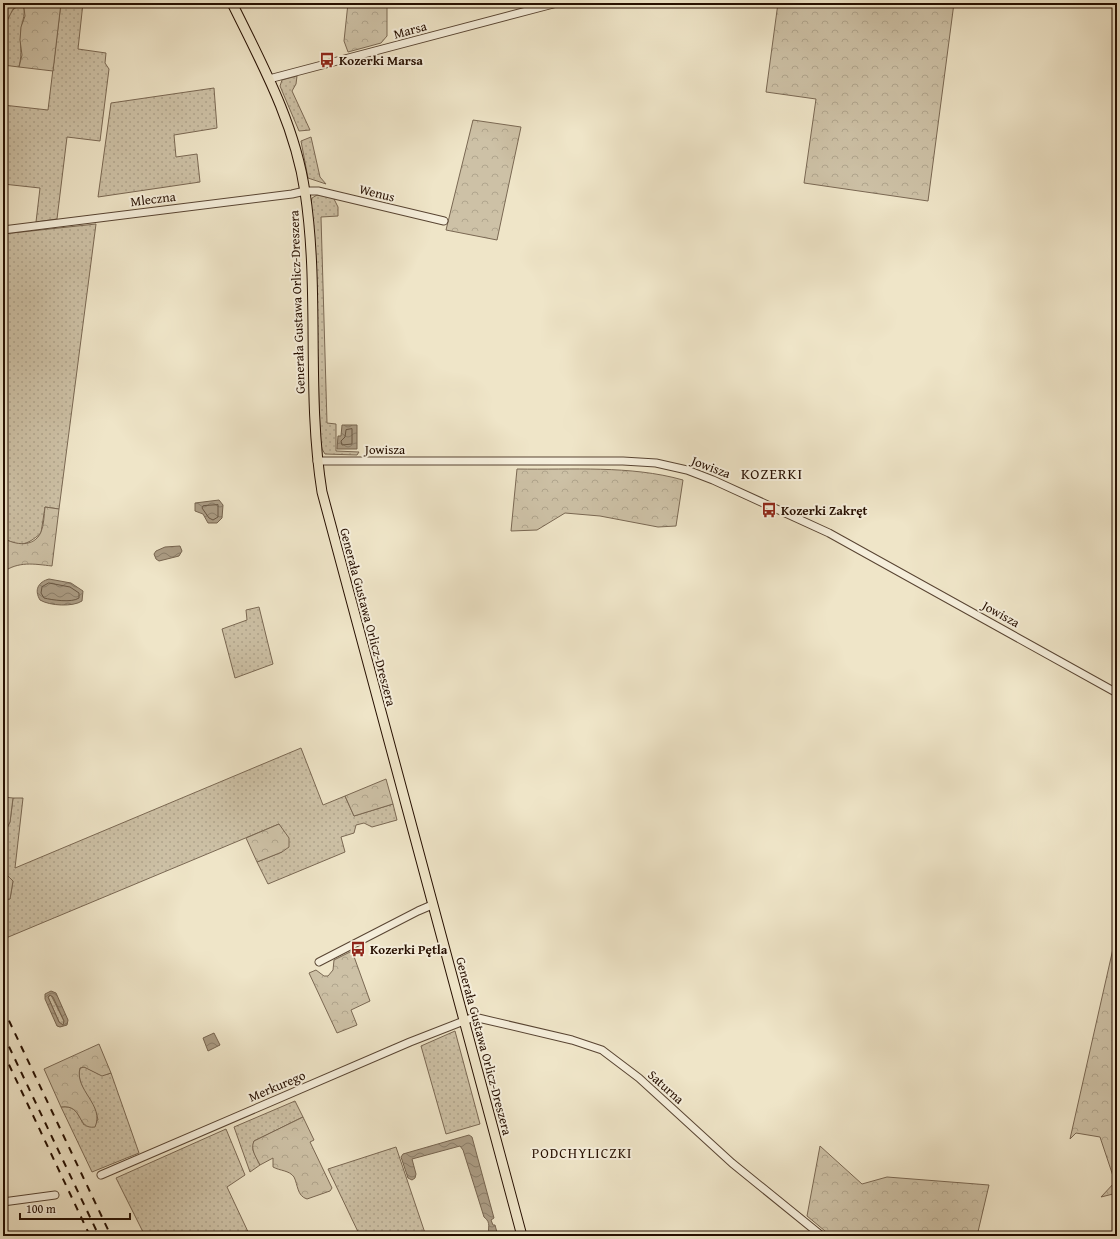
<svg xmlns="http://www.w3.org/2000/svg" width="1120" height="1239" viewBox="0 0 1120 1239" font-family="'Gentium Book Plus',serif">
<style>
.grass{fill:url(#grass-dots);stroke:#7a6853}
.forest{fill:url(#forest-crowns);stroke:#7a6853}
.water{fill:url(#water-waves);stroke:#76644f;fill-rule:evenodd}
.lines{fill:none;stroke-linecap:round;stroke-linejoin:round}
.shore{stroke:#685642;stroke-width:1}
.minor-casing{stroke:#584432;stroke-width:9}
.major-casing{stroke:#260f00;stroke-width:11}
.minor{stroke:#f5eedb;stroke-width:7}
.major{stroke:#efe5c8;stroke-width:9}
.rail{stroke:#260f00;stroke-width:2;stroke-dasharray:7 7;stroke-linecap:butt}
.labels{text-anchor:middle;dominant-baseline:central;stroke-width:4;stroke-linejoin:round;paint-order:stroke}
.street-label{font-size:13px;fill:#260f00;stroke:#f5eedb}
.poi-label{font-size:13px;font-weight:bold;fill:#260f00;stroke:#f5eedb;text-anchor:start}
.neighbourhood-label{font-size:14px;letter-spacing:1px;fill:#260f00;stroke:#f5eedb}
.quarter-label{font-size:15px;letter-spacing:1px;fill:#260f00;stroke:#f5eedb}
</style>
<defs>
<pattern id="grass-dots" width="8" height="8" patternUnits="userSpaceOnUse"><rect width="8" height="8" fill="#cdc1a6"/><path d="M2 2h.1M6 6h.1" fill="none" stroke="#b0a58d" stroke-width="1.8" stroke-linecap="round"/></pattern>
<pattern id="forest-crowns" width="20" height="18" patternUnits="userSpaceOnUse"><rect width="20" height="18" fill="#cdc1a6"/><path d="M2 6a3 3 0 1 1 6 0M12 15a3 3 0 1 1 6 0" fill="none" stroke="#b0a58d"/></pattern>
<pattern id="water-waves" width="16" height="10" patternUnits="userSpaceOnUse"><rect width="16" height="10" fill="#ab9c84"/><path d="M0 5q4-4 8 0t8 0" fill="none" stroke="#8b7e6a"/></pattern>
</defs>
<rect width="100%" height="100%" fill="#efe5c8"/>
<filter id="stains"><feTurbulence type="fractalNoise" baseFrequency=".005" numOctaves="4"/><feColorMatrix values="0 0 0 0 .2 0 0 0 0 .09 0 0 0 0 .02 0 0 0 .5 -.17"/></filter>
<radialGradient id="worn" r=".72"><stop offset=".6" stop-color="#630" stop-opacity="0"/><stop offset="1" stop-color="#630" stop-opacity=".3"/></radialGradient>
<path class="grass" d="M 61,3 L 83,3 L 78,49 L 106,53 L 105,63 L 109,69 L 100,141 L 67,137 L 57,219 L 36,222 L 40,188 L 3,184 L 3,105 L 48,110 Z
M 18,6 L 24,8 C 25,16 22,22 21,30 C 19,44 23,52 19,67 L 3,65 C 3,46 0,17 18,6 Z
M 297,76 L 296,84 L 292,91 L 310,130 L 299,131 L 280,86 L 282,80 Z
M 214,88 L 217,128 L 174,135 L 176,157 L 197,154 L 200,182 L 98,197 L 111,103 Z
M 311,137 L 320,177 L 326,184 L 308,178 L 301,141 Z
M 317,195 L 333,197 L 338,207 L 338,216 L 321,217 L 327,423 L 336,424 L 336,451 L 359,452 L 357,455 L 325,454 L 322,449 L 320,439 L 315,258 L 311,203 L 312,198 Z
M 96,224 L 59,509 L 45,507 L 41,533 C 26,546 20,547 3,538 L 3,234 Z
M 259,607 L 273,664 L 235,678 L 222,629 L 247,620 L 246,610 Z
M 301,748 L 323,805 L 345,796 L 354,816 L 393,804 L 397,820 L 372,827 L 364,823 L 356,825 L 354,833 L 341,837 L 345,852 L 268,884 L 257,862 L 282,852 L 279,824 L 6,938 L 3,961 L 3,900 L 10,899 L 13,881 L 3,871 L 3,836 L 10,822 L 13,798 L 23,798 L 15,868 Z
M 51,995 L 64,1021 L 63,1025 L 59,1022 L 48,997 Z
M 455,1031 L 480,1124 L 446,1134 L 421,1046 Z
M 84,1067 C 93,1070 100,1078 111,1073 L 139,1153 L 92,1172 L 61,1107 C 75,1105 78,1114 84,1125 L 98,1120 C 95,1101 75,1087 80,1068 Z
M 295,1101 L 303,1117 L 254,1141 L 253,1150 L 260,1165 L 250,1172 L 234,1127 Z
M 226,1129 L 245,1175 L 227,1187 L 250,1236 L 145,1236 L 116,1178 Z
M 396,1147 L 426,1236 L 360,1236 L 328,1169 Z"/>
<path class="forest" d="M 3,3 L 61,3 L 53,71 L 19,67 L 22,55 L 20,40 L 21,27 L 25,16 L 24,8 L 18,6 L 13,9 L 3,29 Z
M 348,3 L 387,3 L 387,36 L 381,43 L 348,52 L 344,41 Z
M 778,3 L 954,3 L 928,201 L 804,183 L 816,99 L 766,92 Z
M 473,120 L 521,127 L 497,240 L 446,230 Z
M 517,469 C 572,470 630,465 683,480 L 676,526 L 658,527 L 600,516 L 565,513 L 537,530 L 511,531 Z
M 45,507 L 59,509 L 52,566 C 34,564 19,561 3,572 L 3,538 C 15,545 34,548 41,532 C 44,525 44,515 45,507 Z
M 386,779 L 393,804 L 354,816 L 345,796 Z
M 3,797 L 13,798 L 10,822 L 3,836 Z
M 279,824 L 289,838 L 289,847 L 282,852 L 257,862 L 246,838 Z
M 3,871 L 13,881 L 10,899 L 3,900 Z
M 1117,931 L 1117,1193 L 1101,1197 L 1115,1182 L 1100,1137 L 1076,1133 L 1070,1139 Z
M 352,951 L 370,1001 L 351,1010 L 357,1025 L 337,1033 L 309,973 L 316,970 L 324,976 L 328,976 L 333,970 L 334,960 Z
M 99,1044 L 111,1073 L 102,1076 L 84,1067 L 80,1068 C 74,1090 105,1105 95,1127 C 76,1130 84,1104 61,1107 L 44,1069 Z
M 303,1117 L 314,1140 L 310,1142 L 332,1188 L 330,1191 L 307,1199 C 297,1196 298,1185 294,1177 C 289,1170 280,1171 273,1167 L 273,1158 L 260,1165 C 256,1157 250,1149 254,1141 Z
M 820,1146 L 862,1184 L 887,1177 L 989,1185 L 977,1236 L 831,1236 L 807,1216 Z"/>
<path class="water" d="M 342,425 L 357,425 L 357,449 L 337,449 L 338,436 L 341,436 Z
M 219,500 L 223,505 L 222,518 L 217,523 L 208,523 L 203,514 L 195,511 L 195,503 Z
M 180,546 L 182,551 L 179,556 L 159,561 L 156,559 L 154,554 L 156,551 L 165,547 Z
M 49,579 L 71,583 L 83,591 L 82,601 C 73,607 50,606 40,600 C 34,590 38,582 49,579 Z
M 51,991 L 56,993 L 68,1020 L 67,1025 L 60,1027 L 57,1026 L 45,999 L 45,994 ZM 50,995 L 53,997 L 64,1021 L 63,1025 L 59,1022 L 48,997 Z
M 214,1033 L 220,1045 L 208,1051 L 203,1038 Z
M 469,1135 L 472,1137 L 494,1218 L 491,1220 L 493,1225 L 495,1225 L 498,1236 L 489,1236 C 487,1228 492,1223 484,1217 L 463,1150 L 460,1146 L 412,1159 L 416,1174 L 415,1178 L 412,1180 L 408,1178 L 401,1157 L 403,1154 Z"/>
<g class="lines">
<path class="shore" d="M 352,429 L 352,444 L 342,445 L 341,441 L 345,437 L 346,430 Z
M 218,505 L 218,517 L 213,520 L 209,518 L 202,508 L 203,506 Z
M 49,583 L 70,587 L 79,593 L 79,598 C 72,603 52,600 44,598 L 41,593 L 42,587 Z"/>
<g class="minor-casing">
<path id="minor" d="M 269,79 L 557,3
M 3,230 L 292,194 L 305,191 L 318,191 L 444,221
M 317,461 L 623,461 L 656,463 L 687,470 L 713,480 L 829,533 L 1117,693
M 319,962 L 418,911 L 432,905
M 101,1175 L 410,1042 L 474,1017 L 572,1040 L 602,1050 L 639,1078 L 732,1163 L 822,1236
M 3,1202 L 55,1195"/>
</g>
<g class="major-casing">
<path id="major" d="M 232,3 C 262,64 295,124 305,192 C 320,291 306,392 322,492 L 522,1236"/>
</g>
<use href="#minor" class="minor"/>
<use href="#major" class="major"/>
<path class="rail" d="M 3,1008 L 111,1236
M 3,1034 L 99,1236
M 3,1052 L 90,1236"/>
</g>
<defs>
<g id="bus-bare" transform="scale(1.2)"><path d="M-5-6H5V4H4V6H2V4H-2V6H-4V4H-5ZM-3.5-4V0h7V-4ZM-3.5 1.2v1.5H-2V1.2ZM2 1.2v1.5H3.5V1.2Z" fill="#8f2418" stroke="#f5eedb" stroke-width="2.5" paint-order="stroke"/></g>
</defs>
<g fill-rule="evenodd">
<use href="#bus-bare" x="327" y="60"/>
<use href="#bus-bare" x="769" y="510"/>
<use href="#bus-bare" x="358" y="949"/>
</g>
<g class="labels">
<g class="street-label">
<text transform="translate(410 30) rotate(-15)">Marsa</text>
<text transform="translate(377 193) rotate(14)">Wenus</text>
<text transform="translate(153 199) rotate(-7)">Mleczna</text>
<text transform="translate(297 302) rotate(-92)">Generała Gustawa Orlicz-Dreszera</text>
<text x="385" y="449">Jowisza</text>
<text transform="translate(711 467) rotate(21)">Jowisza</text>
<text transform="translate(1001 614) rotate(29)">Jowisza</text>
<text transform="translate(368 617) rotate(75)">Generała Gustawa Orlicz-Dreszera</text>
<text transform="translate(484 1046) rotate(75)">Generała Gustawa Orlicz-Dreszera</text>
<text transform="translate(277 1086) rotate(-23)">Merkurego</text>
<text transform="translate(666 1087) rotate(42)">Saturna</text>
</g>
<g class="poi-label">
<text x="339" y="60">Kozerki Marsa</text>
<text x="781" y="510">Kozerki Zakręt</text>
<text x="370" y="949">Kozerki Pętla</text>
</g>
<g class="neighbourhood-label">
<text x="582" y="1153">PODCHYLICZKI</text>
</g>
<g class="quarter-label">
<text x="772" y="473">KOZERKI</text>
</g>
</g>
<rect width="1120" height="1239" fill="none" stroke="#efe5c8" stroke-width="16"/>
<rect x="4" y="4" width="1112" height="1231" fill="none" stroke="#260f00" stroke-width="2"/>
<rect x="8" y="8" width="1104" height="1223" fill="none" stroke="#260f00"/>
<path d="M20 1213v6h110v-6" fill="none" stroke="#260f00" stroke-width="2"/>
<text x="26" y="1213" font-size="12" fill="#260f00" stroke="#f5eedb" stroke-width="3" paint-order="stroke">100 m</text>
<rect width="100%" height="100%" filter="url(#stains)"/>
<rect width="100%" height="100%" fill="url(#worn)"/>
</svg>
